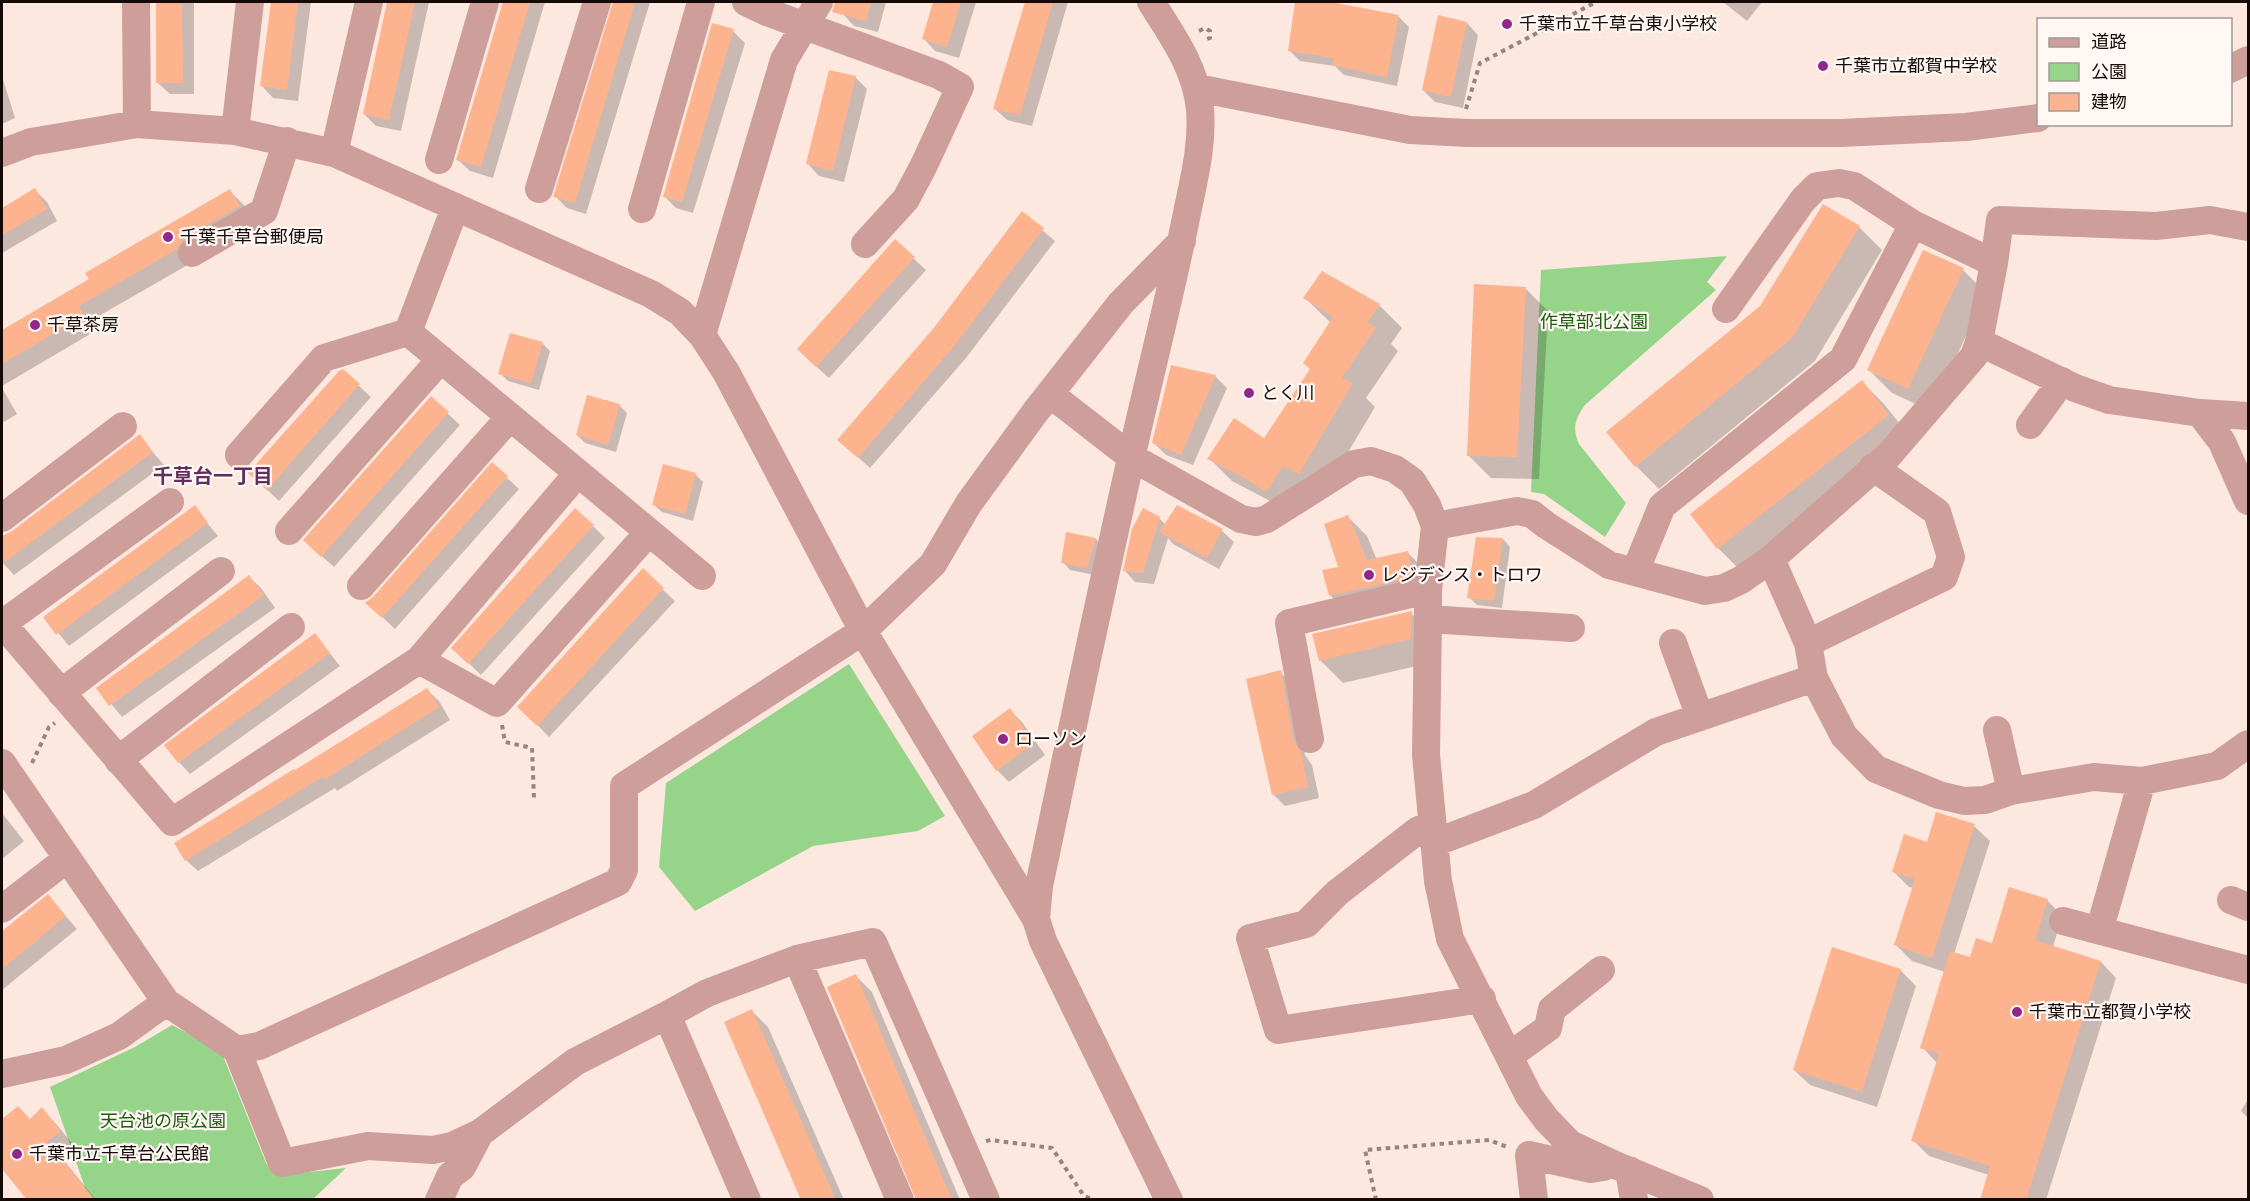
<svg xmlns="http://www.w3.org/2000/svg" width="2250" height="1201" viewBox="0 0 2250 1201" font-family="Signika,'Noto Sans JP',sans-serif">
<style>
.green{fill:#96d589}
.shadow{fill:#0003}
.building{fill:#feb38f}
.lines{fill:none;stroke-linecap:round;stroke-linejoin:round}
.path{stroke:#95857e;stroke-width:4;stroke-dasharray:4.5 4.5;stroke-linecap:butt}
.minor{stroke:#cd9e9a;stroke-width:28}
.poi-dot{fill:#91278a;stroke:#fff8f5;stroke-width:2}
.labels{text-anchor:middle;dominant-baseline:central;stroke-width:4.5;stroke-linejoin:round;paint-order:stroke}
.poi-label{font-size:18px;fill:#150a06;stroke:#fff8f5;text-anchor:start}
.park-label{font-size:18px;fill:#1e5c0e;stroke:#fff8f5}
.neighbourhood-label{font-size:20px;font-weight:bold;fill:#622e5d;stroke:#fff8f5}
</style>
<rect width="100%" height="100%" fill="#fce8df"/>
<path class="green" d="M 1727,256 L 1707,282 L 1716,290 L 1585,405 C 1575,419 1572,428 1579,444 L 1626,503 L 1605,537 L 1544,494 L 1531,492 L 1541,270 Z
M 849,664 L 945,816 L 918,831 L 813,846 L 695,911 L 659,867 L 666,783 Z
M 172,1025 L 221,1051 L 266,1163 L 272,1171 L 281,1175 L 346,1168 L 313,1199 L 89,1199 L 50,1087 L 135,1047 Z"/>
<path class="shadow" d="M 158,2 L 194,2 L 194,94 L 170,94 L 158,83 Z
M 272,2 L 311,2 L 298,101 L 273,98 L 262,86 Z
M 388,2 L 429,2 L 401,131 L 376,126 L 364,114 Z
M 505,2 L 545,2 L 493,178 L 470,171 L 458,160 Z
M 615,2 L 650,2 L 586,214 L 567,208 L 555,196 Z
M 846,2 L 886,2 L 878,32 L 854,26 L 843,14 Z
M 935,2 L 976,2 L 959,58 L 935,51 L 924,39 Z
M 1026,2 L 1068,2 L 1032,126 L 1007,120 L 995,109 Z
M 1297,2 L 1338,2 L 1337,4 L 1399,17 L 1409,27 L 1397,86 L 1344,75 L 1335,66 L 1300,61 L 1290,51 Z
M 1723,2 L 1762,2 L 1747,21 Z
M 1467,23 L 1478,35 L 1463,108 L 1435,102 L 1423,90 Z
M 733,31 L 745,43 L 693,213 L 676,208 L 664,196 Z
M 2,76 L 15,118 L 2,124 Z
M 855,77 L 867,89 L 844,182 L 819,176 L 808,164 Z
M 35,190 L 47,202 L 57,221 L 2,253 L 2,210 Z
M 230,191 L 244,205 L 253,221 L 191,263 L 92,320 L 97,330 L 2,386 L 2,331 L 91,279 Z
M 1023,214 L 1055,241 L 966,358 L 870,468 L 851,451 Z
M 1859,227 L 1882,250 L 1815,361 L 1659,489 L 1636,466 L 1609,432 Z
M 896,242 L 926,270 L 829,378 L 810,361 Z
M 1963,270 L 1986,293 L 1931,411 L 1892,393 L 1869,370 Z
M 1322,273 L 1379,305 L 1402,328 L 1391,344 L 1398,351 L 1366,398 L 1375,407 L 1322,496 L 1270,501 L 1232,481 L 1209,458 L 1264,441 L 1312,370 L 1331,323 L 1305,298 Z
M 1525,288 L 1548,311 L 1539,479 L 1491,478 L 1468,455 Z
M 542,343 L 550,351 L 539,390 L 508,381 L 500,373 Z
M 343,371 L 371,397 L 279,501 L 262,485 Z
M 1215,376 L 1227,388 L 1193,465 L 1166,455 L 1154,443 Z
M 1862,382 L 1884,404 L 1911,438 L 1741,571 L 1718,548 Z
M 2,388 L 17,414 L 2,423 Z
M 431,398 L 460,425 L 334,567 L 317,552 Z
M 619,405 L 627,413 L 616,452 L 585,443 L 577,435 Z
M 139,436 L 164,465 L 14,575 L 2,562 L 2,538 L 13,532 Z
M 492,464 L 519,489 L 395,629 L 379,614 L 374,598 Z
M 664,466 L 696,475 L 703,482 L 693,521 L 662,512 L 654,505 Z
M 194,507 L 218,536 L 69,646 L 45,617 Z
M 1178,507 L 1222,531 L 1234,542 L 1219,569 L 1173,544 L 1168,538 L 1154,584 L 1135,582 L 1125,571 L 1159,518 L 1166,525 Z
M 1348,517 L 1367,536 L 1377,560 L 1408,553 L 1427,572 L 1431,595 L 1349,614 L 1331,596 L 1324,571 L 1340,568 Z
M 593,526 L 605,538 L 481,675 L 453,648 Z
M 1096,539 L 1103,547 L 1095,575 L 1070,570 L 1063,562 Z
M 1503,539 L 1510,547 L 1502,608 L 1477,605 L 1469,597 Z
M 643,571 L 675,601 L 549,737 L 519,706 Z
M 249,577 L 261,588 L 275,608 L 122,717 L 98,688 Z
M 1411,613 L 1434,635 L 1434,662 L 1343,683 L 1320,660 Z
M 315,635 L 340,666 L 190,774 L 179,762 Z
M 1280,672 L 1292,684 L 1305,755 L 1312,765 L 1319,798 L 1285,806 L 1273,794 Z
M 427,690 L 439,701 L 450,720 L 337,791 L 335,788 L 198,871 L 186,860 Z
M 1010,710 L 1022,722 L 1045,755 L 1009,782 L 997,770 Z
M 2,813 L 24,841 L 2,859 Z
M 1974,826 L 1990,841 L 1954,954 L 1971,959 L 1993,945 L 2047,900 L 2062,916 L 2053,947 L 2101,962 L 2116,978 L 2046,1200 L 1981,1200 L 1989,1175 L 1929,1156 L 1913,1140 L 1937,1063 L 1922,1047 L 1945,972 L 1912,961 L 1896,945 L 1914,888 L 1909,887 L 1893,871 L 1928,843 Z
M 48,896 L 77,929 L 2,990 L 2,933 Z
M 1900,970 L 1916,986 L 1877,1107 L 1810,1085 L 1794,1070 Z
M 856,976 L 872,992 L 960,1200 L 917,1200 Z
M 752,1011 L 768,1027 L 844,1200 L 802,1200 Z
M 2248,1099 L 2248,1118 L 2241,1111 Z
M 17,1108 L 30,1121 L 42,1109 L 57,1125 L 76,1148 L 62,1158 L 96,1200 L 29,1200 L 2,1166 L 2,1120 Z"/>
<path class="building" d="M 156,2 L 182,2 L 183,83 L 156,83 Z
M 271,2 L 298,2 L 287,90 L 260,86 Z
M 387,2 L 415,2 L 389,120 L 363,114 Z
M 503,2 L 530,2 L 481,167 L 456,160 Z
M 613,2 L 635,2 L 575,203 L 553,197 Z
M 835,2 L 871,2 L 866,21 L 832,12 Z
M 933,2 L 961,2 L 947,47 L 922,39 Z
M 1025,2 L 1053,2 L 1020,115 L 993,109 Z
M 1295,2 L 1331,2 L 1399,15 L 1387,77 L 1332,65 L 1334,58 L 1288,51 Z
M 1438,15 L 1467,22 L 1451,97 L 1422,90 Z
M 712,23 L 734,29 L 682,202 L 663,197 Z
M 829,70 L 856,76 L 833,171 L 806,164 Z
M 35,188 L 47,209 L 2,235 L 2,208 Z
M 230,189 L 240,206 L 184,239 L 177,249 L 79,306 L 84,316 L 2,364 L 2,330 L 89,279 L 85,273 Z
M 1823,204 L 1860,226 L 1792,338 L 1635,467 L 1606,432 L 1760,306 Z
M 1022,211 L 1044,228 L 954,346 L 858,458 L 837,440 L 933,329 Z
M 895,239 L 915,257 L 816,367 L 797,349 Z
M 1923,250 L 1964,268 L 1908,389 L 1867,370 Z
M 1322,271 L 1380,304 L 1367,323 L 1376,327 L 1342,378 L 1353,383 L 1299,474 L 1283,466 L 1266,492 L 1245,478 L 1207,459 L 1234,418 L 1264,438 L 1310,369 L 1303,363 L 1333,317 L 1303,298 Z
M 1474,284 L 1526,287 L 1517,457 L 1467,456 Z
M 510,333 L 543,342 L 531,383 L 498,374 Z
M 1171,365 L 1216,375 L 1181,455 L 1152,443 Z
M 343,369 L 360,384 L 267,490 L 248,473 L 339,371 Z
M 1862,380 L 1889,415 L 1717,549 L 1690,514 Z
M 587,395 L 620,404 L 608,445 L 576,435 Z
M 431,396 L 449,412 L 321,557 L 303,540 Z
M 140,434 L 153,452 L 2,564 L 2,536 L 12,531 Z
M 492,462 L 508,476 L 382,618 L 365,603 L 373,597 Z
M 663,464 L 696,473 L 685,514 L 652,505 Z
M 195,505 L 208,523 L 56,635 L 43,617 Z
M 1177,505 L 1223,529 L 1207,558 L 1159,532 Z
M 575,508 L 594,525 L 468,664 L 451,648 Z
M 1143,508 L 1160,517 L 1143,573 L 1123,571 L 1132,529 Z
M 1348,515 L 1367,560 L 1408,551 L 1413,577 L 1329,596 L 1322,570 L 1338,567 L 1324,524 Z
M 1066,532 L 1096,538 L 1087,568 L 1061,563 Z
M 1476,537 L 1503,538 L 1494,601 L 1467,598 Z
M 643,568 L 664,588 L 537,726 L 517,707 Z
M 249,575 L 264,595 L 109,706 L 96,688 Z
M 1412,611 L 1411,639 L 1319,661 L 1312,634 Z
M 315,633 L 330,653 L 178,763 L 164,745 Z
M 1281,670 L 1294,742 L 1301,752 L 1308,787 L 1272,795 L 1246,679 Z
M 427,688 L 439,707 L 324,780 L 322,777 L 185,861 L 174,843 L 294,769 L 295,770 Z
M 1010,708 L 1034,743 L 996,771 L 972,736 Z
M 1936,812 L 1975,824 L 1932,958 L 1894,945 L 1915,879 L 1892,872 L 1904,834 L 1927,842 Z
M 2009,887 L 2048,899 L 2035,940 L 2101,961 L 2026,1200 L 1980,1200 L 1990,1166 L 1911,1141 L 1939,1054 L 1920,1048 L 1950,951 L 1970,957 L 1976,938 L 1992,943 Z
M 48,894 L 66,916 L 2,969 L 2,931 Z
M 1832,947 L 1901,969 L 1862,1092 L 1793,1070 Z
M 856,974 L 952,1200 L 916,1200 L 827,987 Z
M 752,1009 L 836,1200 L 801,1200 L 724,1022 Z
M 18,1106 L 30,1119 L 42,1107 L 61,1132 L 47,1141 L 95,1200 L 27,1200 L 2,1169 L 2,1119 Z"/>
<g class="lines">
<path class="path" d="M 1199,31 L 1205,28 L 1210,31 L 1210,38 L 1203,40
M 1466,109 L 1480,63 L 1596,2
M 502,725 L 505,742 L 532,748 L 534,799
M 32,763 L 49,727 L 55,723
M 986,1141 L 991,1140 L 1052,1148 L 1084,1196 L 1095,1200
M 1376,1200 L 1365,1150 L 1489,1140 L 1507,1147"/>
<path class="minor" d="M 136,2 L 137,124
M 746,2 L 767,12 L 939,75 L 960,87 L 924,165 L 906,199 L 865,244
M 2230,69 L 2248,60
M 1197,88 L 1410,130 L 1468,133 L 1841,133 L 1966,127 L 2038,118
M 235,131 L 250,2
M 2,153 L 31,142 L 137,124 L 235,131 L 334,153 L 651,294 L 680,312 L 702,335 L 726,372 L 863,631 L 1036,919 L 1043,941 L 1169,1200
M 334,153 L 369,2
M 439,160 L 485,2
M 539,189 L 597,2
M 455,208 L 408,332 L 702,576
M 642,209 L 701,2
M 192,253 L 264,211 L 287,141
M 1994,263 L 2000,220 L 2156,226 L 2210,220 L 2248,227
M 702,335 L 784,60 L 819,2
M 1979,342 L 2075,388 L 2109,400 L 2200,413 L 2248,416
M 1050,394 L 1131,457 L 1241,519 L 1256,522 L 1267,519 L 1354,464 L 1371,461 L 1395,469 L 1412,481 L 1427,505 L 1435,526 L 1428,590 L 1428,619 L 1571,628
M 2200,413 L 2222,442 L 2248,501
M 2030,425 L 2062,381
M 239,455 L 324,358 L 408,332
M 2,518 L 123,426
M 1435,526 L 1517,511 L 1532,514 L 1546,525 L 1609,565 L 1705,591 L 1724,588 L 1741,580 L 1771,559 L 1889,455 L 1974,356 L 1979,342 L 1994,263 L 1913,224 L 1854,186 L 1839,183 L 1817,186 L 1803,200 L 1726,309
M 289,531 L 441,359
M 1771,559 L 1808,643 L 1814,678 L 1844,736 L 1876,769 L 1939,795 L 1964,801 L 1985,800 L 2011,791 L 2094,777 L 2142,781 L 2217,766 L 2248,744
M 1635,572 L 1662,506 L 1843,359 L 1913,224
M 361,586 L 510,417
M 1428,619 L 1426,755 L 1438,881 L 1450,939 L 1529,1096 L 1546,1119 L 1570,1144 L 1615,1165 L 1700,1200
M 2,623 L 172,822 L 419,660 L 578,473
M 2,624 L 170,502
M 1673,643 L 1700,717
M 1808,643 L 1944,577 L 1951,557 L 1937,512 L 1873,467
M 419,660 L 497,703 L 649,532
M 61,693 L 221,571
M 1997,730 L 2011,791
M 1310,739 L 1289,623 L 1428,590
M 118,760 L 291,627
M 2,763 L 166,1002 L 237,1050 L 282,1163 L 368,1146 L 433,1150 L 452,1146 L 480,1133 L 575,1062 L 667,1015 L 747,1200
M 1432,824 L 1417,831 L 1337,893 L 1306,924 L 1250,938 L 1278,1030 L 1482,999
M 1434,843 L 1534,805 L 1656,732 L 1814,678
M 2231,900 L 2248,907
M 2,909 L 67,859
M 2104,914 L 2142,781
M 1036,919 L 1039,886 C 1073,726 1106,565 1143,406 C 1158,342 1174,278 1187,213 C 1194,179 1203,144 1200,109 C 1196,68 1172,35 1151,2
M 2063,921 L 2248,970
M 797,959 L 900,1200
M 667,1015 L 707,993 L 797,959 L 873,942 L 986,1200
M 237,1050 L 259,1046 L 618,882 L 624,870 L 624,786 L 863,631 L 933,564 L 969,503 L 1036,411 L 1121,303 L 1182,241
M 1509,1056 L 1548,1028 L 1552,1009 L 1601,970
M 2,1074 L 66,1060 L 119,1036 L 166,1002
M 1629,1170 L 1634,1200
M 439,1200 L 450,1176 L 462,1167 L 480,1133
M 1534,1200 L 1529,1155 L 1591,1169 L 1603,1167"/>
</g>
<g class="poi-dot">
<circle cx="1507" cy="24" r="6"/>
<circle cx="1823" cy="66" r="6"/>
<circle cx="168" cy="237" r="6"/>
<circle cx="35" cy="325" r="6"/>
<circle cx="1249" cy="393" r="6"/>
<circle cx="1369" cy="575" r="6"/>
<circle cx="1003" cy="739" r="6"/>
<circle cx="2017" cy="1012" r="6"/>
<circle cx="17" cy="1154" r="6"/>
</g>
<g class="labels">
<g class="poi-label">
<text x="1519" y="24">千葉市立千草台東小学校</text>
<text x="1835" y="66">千葉市立都賀中学校</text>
<text x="180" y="237">千葉千草台郵便局</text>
<text x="47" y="325">千草茶房</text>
<text x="1261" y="393">とく川</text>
<text x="1381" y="575">レジデンス・トロワ</text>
<text x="1015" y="739">ローソン</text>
<text x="2029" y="1012">千葉市立都賀小学校</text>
<text x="29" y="1154">千葉市立千草台公民館</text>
</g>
<g class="park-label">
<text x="1594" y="322">作草部北公園</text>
<text x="163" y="1121">天台池の原公園</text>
</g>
<g class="neighbourhood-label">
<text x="213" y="476">千草台一丁目</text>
</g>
</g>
<rect width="2250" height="1201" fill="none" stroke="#150a06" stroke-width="6"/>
<rect x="2037" y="18" width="195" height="108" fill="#fff8f5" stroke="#a19995" stroke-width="1.5"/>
<rect x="2049" y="38" width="30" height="9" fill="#cd9e9a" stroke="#a19995" stroke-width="1.5"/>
<text x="2091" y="48" font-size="18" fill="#150a06">道路</text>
<rect x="2049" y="63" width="30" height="18" fill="#96d589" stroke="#a19995" stroke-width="1.5"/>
<text x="2091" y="78" font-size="18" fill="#150a06">公園</text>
<rect x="2049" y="93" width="30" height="18" fill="#feb38f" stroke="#a19995" stroke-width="1.5"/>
<text x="2091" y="108" font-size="18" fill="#150a06">建物</text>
</svg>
